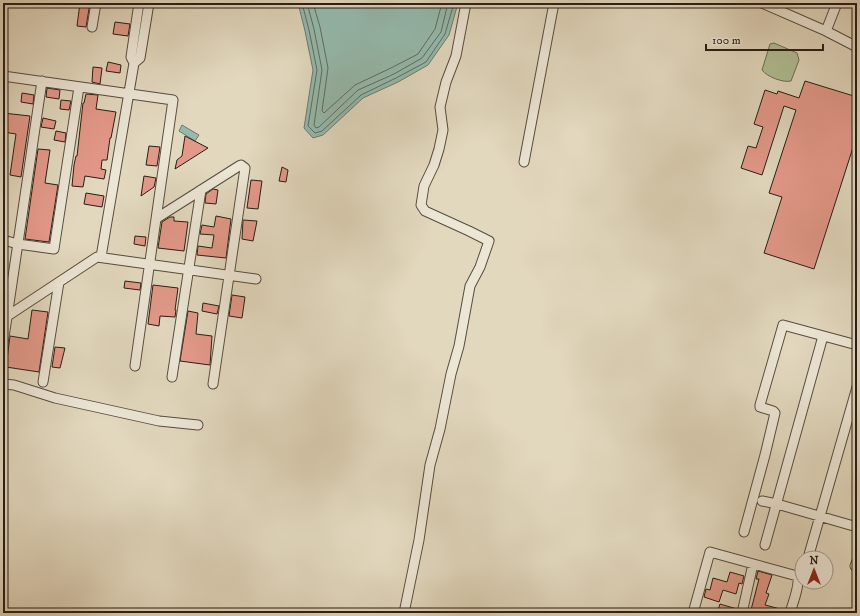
<svg xmlns="http://www.w3.org/2000/svg" width="860" height="616" viewBox="0 0 860 616" font-family="'IM FELL DW Pica',serif">
<style>
.green{fill:#b0bf94;stroke:#6c6e54}
.water{fill:#95baad;stroke:#6a7b70}
.lines{fill:none;stroke-linecap:round;stroke-linejoin:round}
.shore{stroke:#5f6c61;stroke-width:1}
.building{fill:#e39989;stroke:#291d15}
.street-casing{stroke:#574c3f;stroke-width:11}
.street{stroke:#ece6d5;stroke-width:9}
</style>
<rect width="100%" height="100%" fill="#e2d8be"/>
<filter id="stains"><feTurbulence type="fractalNoise" baseFrequency=".005" numOctaves="4"/><feColorMatrix values="0 0 0 0 .2 0 0 0 0 .09 0 0 0 0 .02 0 0 0 .5 -.17"/></filter>
<radialGradient id="worn" r=".72"><stop offset=".6" stop-color="#630" stop-opacity="0"/><stop offset="1" stop-color="#630" stop-opacity=".3"/></radialGradient>
<path class="green" d="M 774,43 L 797,53 L 799,60 L 791,81 C 784,83 767,77 762,70 L 770,44 Z"/>
<path class="water" d="M 298,3 L 458,3 L 449,35 L 428,65 L 398,82 L 363,98 L 323,135 L 313,138 L 304,128 L 313,70 L 305,31 Z
M 182,125 L 199,135 L 195,141 L 179,131 Z"/>
<g class="lines">
<path class="shore" d="M 302,3 L 309,30 L 317,70 L 308,126 L 315,133 L 322,131 L 361,95 L 396,78 L 426,62 L 445,34 L 454,3
M 307,3 L 314,29 L 322,70 L 314,125 L 316,128 L 319,127 L 358,90 L 394,74 L 422,58 L 441,32 L 448,3
M 313,3 L 320,27 L 328,68 L 322,111 L 324,113 L 355,85 L 391,68 L 418,54 L 435,29 L 442,3"/>
</g>
<path class="building" d="M 80,3 L 90,3 L 86,27 L 77,26 Z
M 115,22 L 130,24 L 128,36 L 113,34 Z
M 108,62 L 121,65 L 120,73 L 106,71 Z
M 93,67 L 102,68 L 100,84 L 92,82 Z
M 805,81 L 857,97 L 857,135 L 814,269 L 764,253 L 782,197 L 769,193 L 796,110 L 784,106 L 762,175 L 741,168 L 748,146 L 756,148 L 763,127 L 754,124 L 765,90 L 777,94 L 778,91 L 799,98 Z
M 47,88 L 60,90 L 59,99 L 46,97 Z
M 22,93 L 34,95 L 33,104 L 21,102 Z
M 86,94 L 98,95 L 96,109 L 116,112 L 111,138 L 110,138 L 107,160 L 102,160 L 101,169 L 106,170 L 104,179 L 85,176 L 83,187 L 72,186 L 74,165 L 76,156 L 77,156 L 83,103 L 84,103 Z
M 61,100 L 71,101 L 69,110 L 60,109 Z
M 3,113 L 30,116 L 21,177 L 10,175 L 16,134 L 3,132 Z
M 43,118 L 56,121 L 54,129 L 41,127 Z
M 56,131 L 66,133 L 65,142 L 54,140 Z
M 185,136 L 208,148 L 175,169 L 177,160 L 182,156 Z
M 149,146 L 160,147 L 157,166 L 146,165 Z
M 38,149 L 50,150 L 45,183 L 58,185 L 49,242 L 25,239 Z
M 282,167 L 288,170 L 286,182 L 279,181 Z
M 144,176 L 156,178 L 154,187 L 141,196 Z
M 251,180 L 262,181 L 258,209 L 247,208 Z
M 213,189 L 218,190 L 216,204 L 205,203 L 206,194 Z
M 86,193 L 104,196 L 102,207 L 84,204 Z
M 216,216 L 231,219 L 226,258 L 197,255 L 198,246 L 212,248 L 214,235 L 200,234 L 202,225 L 214,227 Z
M 170,217 L 174,217 L 174,221 L 188,222 L 184,251 L 158,248 L 162,222 Z
M 243,220 L 257,221 L 253,241 L 242,239 Z
M 135,236 L 146,237 L 145,246 L 134,244 Z
M 125,281 L 141,283 L 140,290 L 124,288 Z
M 153,285 L 178,288 L 175,310 L 176,310 L 175,317 L 160,316 L 159,326 L 148,324 Z
M 232,295 L 245,297 L 242,318 L 229,316 Z
M 203,303 L 219,306 L 217,314 L 202,311 Z
M 32,310 L 48,312 L 39,372 L 6,367 L 10,336 L 28,339 Z
M 188,311 L 198,313 L 196,334 L 212,336 L 210,365 L 180,361 Z
M 55,347 L 65,348 L 60,368 L 52,367 Z
M 758,571 L 772,575 L 766,593 L 769,594 L 765,605 L 784,610 L 784,613 L 761,613 L 751,610 L 759,579 L 756,579 Z
M 730,572 L 744,576 L 742,584 L 739,583 L 736,594 L 723,590 L 719,602 L 704,597 L 706,589 L 710,590 L 713,578 L 727,582 Z
M 720,604 L 737,609 L 736,613 L 717,613 Z"/>
<g class="lines">
<g class="street-casing">
<path id="street" d="M 762,3 L 826,31 L 857,47
M 92,27 L 96,3
M 826,31 L 837,3
M 134,63 L 140,58 L 149,3
M 3,76 L 173,100 L 135,366
M 524,162 L 554,3
M 157,218 L 239,166 L 241,165 L 245,168 L 213,384
M 3,240 L 18,244 L 54,249 L 79,87
M 101,257 L 134,63 L 131,57 L 139,3
M 3,319 L 97,257 L 256,279
M 3,344 L 42,81
M 172,377 L 201,190
M 43,382 L 59,282
M 3,384 L 14,385 L 55,398 L 159,421 L 198,425
M 762,501 L 777,504 L 857,527
M 744,532 L 765,455 L 775,413 L 773,411 L 760,407 L 760,405 L 783,325 L 857,345
M 765,545 L 823,336
M 808,558 L 857,387
M 855,566 L 857,561
M 404,613 L 419,540 L 430,465 L 440,429 L 451,374 L 459,346 L 470,286 L 480,267 L 489,241 L 469,231 L 425,211 L 421,205 L 424,186 L 434,165 L 439,149 L 443,130 L 440,107 L 446,82 L 456,56 L 466,3
M 693,613 L 710,552 L 797,576 C 801,583 792,605 790,613
M 742,613 L 753,564"/>
</g>
<use href="#street" class="street"/>
</g>
<rect width="860" height="616" fill="none" stroke="#e2d8be" stroke-width="16"/>
<rect x="4" y="4" width="852" height="608" fill="none" stroke="#291d15" stroke-width="2"/>
<rect x="8" y="8" width="844" height="600" fill="none" stroke="#291d15"/>
<g transform="translate(814 570)"><circle r="19" fill="#ece6d5" stroke="#9e9688"/>
<path d="M0-3L7 15L0 10L-7 15Z" fill="#8f2418"/>
<text y="-6" font-size="11" font-weight="bold" text-anchor="middle" fill="#291d15">N</text>
</g>
<path d="M706 44v6h117v-6" fill="none" stroke="#291d15" stroke-width="2"/>
<text x="712" y="44" font-size="12" fill="#291d15" stroke="#ece6d5" stroke-width="3" paint-order="stroke">100 m</text>
<rect width="100%" height="100%" filter="url(#stains)"/>
<rect width="100%" height="100%" fill="url(#worn)"/>
</svg>
